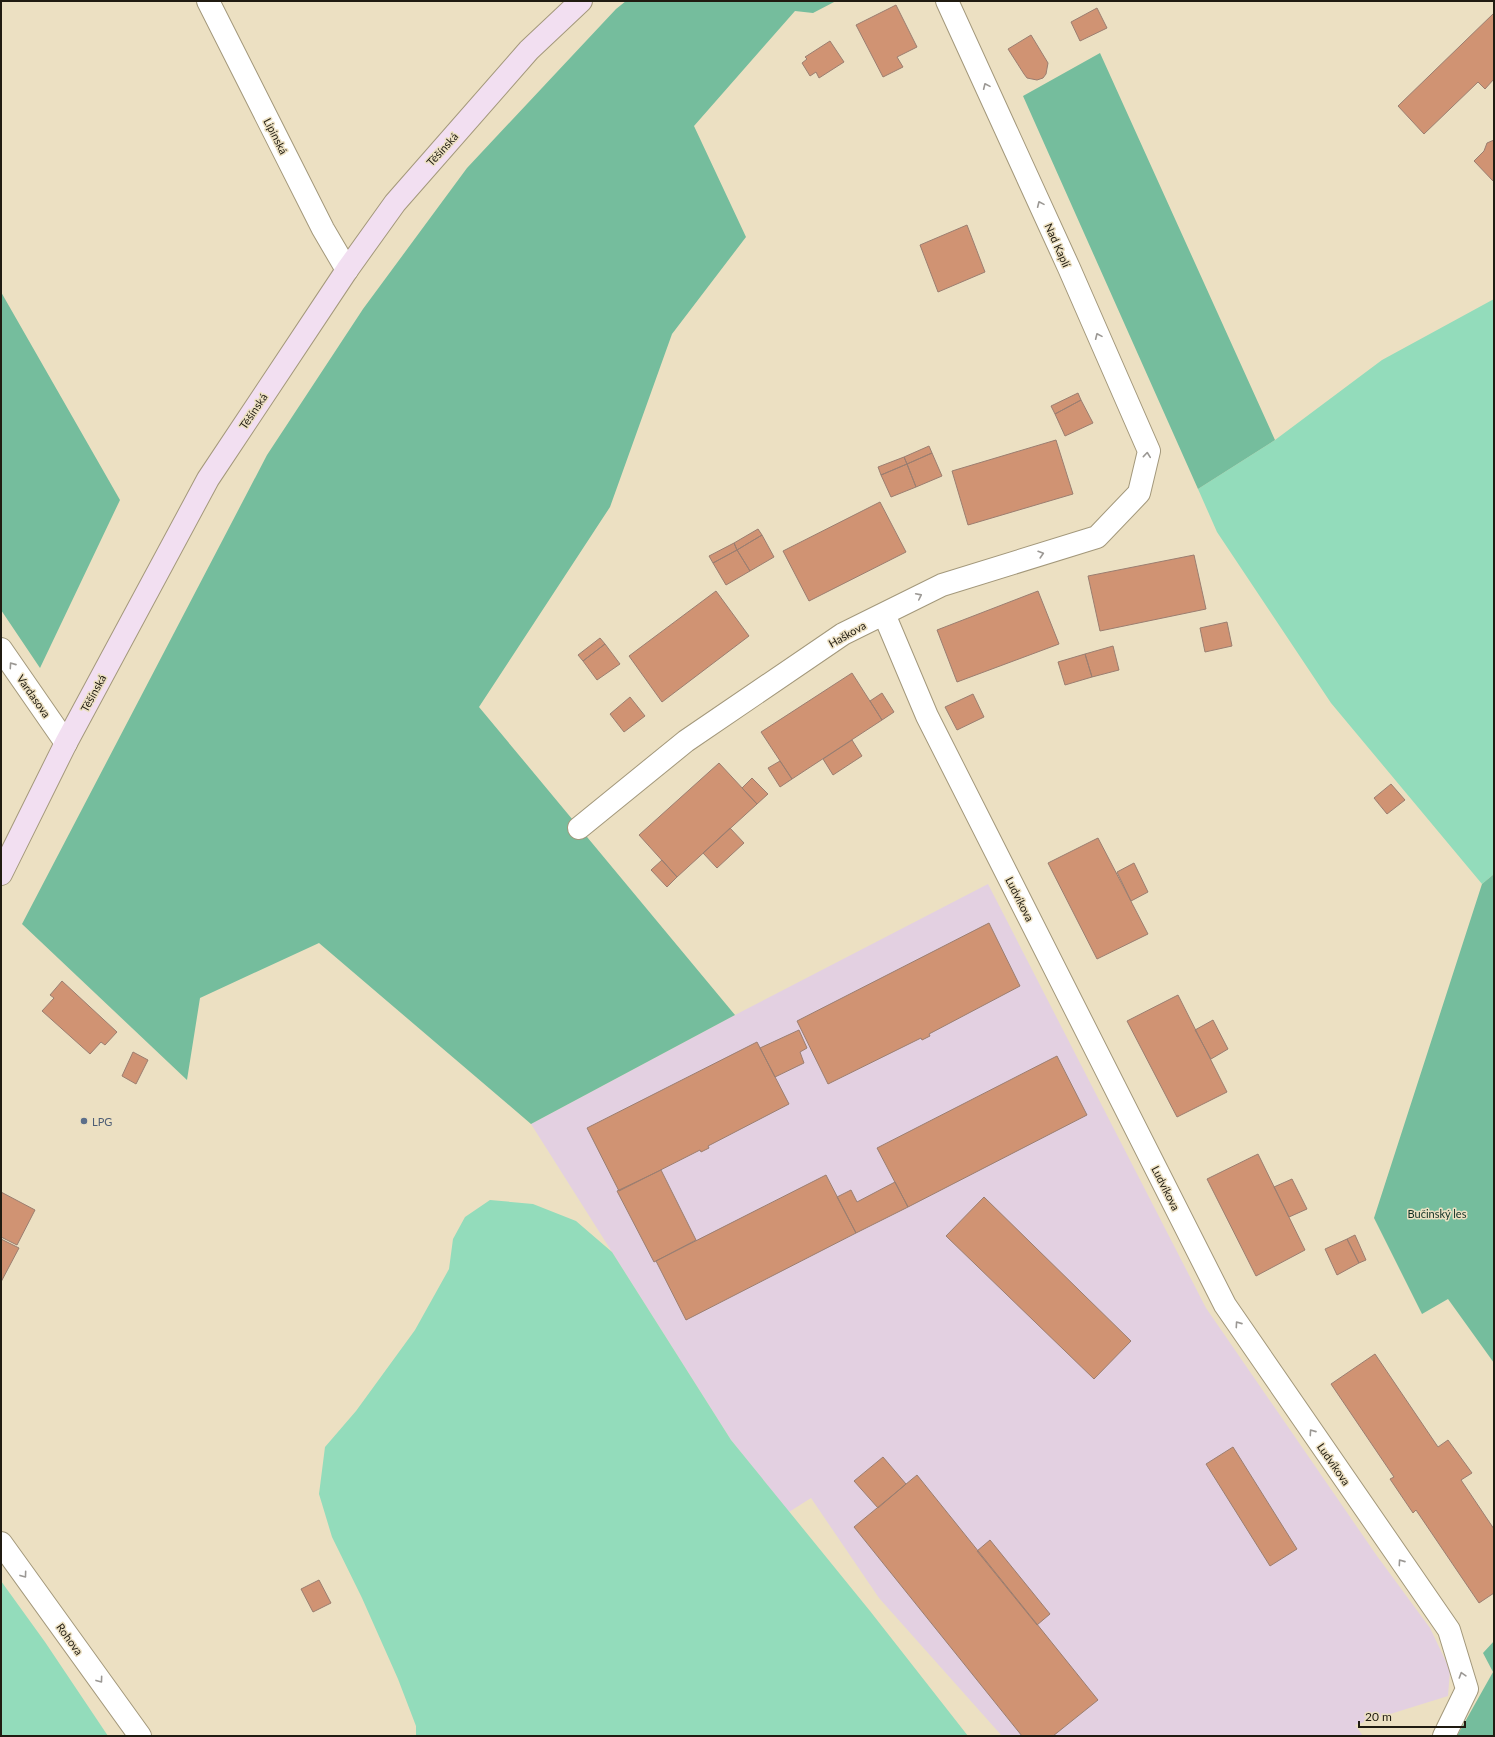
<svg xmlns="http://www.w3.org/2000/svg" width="1495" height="1737" viewBox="0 0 1495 1737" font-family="Lato,sans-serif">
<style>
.industrial{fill:#e3d0e1}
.green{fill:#93dcbb}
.forest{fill:#75bd9d}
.building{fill:#d09373;stroke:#9b7e70}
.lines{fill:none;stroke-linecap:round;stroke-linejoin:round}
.street-casing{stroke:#a3987b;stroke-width:24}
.secondary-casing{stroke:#a3987b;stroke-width:24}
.street{stroke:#fff;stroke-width:22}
.secondary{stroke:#f2dff1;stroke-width:22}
.oneway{stroke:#9b9894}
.service-dot{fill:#5c6f8a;stroke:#ece0c2;stroke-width:1.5}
.labels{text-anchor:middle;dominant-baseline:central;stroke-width:3;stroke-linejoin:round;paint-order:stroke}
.street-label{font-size:11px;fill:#201b11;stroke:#ece0c2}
.service-label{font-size:11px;fill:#4e5e75;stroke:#ece0c2;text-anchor:start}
.park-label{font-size:11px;fill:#0e3023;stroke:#ece0c2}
</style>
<rect width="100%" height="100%" fill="#ece0c2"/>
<path class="industrial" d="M 988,884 L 1206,1308 L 1377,1556 L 1430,1628 L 1450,1670 L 1448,1696 L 1355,1725 L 1363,1736 L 1002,1736 L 879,1598 L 811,1498 L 789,1512 L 731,1440 L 531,1124 L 735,1015 Z"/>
<path class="green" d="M 1494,299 L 1494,874 L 1482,884 L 1331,703 L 1217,532 L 1198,489 L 1275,440 L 1382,360 Z
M 490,1200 L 533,1204 L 576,1221 L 612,1252 L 731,1440 L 870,1611 L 968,1736 L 416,1736 L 416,1726 L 398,1679 L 362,1598 L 332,1537 L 319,1494 L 325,1447 L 356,1411 L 415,1330 L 449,1269 L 453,1239 L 465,1217 Z
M 1,1581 L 45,1642 L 108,1736 L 1,1736 Z"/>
<path class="forest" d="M 626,1 L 836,1 L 813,13 L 795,11 L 694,126 L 746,237 L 672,334 L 610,507 L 479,707 L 735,1015 L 531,1124 L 319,943 L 200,998 L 187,1080 L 22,924 L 267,455 L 363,309 L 467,168 L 616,9 Z
M 1100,53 L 1275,440 L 1198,489 L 1023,96 Z
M 1,292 L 120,500 L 40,668 L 1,610 Z
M 1494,874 L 1494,1363 L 1448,1299 L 1422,1314 L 1374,1218 L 1482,884 Z
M 1494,1641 L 1494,1736 L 1457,1736 L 1493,1672 L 1483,1653 Z"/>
<path class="building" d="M 896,5 L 917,47 L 897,57 L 903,67 L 883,77 L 856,25 Z
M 1097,8 L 1107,28 L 1080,41 L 1071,22 Z
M 1494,13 L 1494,79 L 1485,89 L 1478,82 L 1424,134 L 1398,106 Z
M 1031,35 L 1048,63 L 1046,74 L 1043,78 L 1037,80 L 1027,78 L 1024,74 L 1008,49 Z
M 830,41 L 844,62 L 819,78 L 816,72 L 810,76 L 802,63 L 807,59 L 805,57 Z
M 1494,140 L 1494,182 L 1474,161 L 1484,151 L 1487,143 Z
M 967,225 L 985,272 L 938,292 L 920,245 Z
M 1078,393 L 1081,400 L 1055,414 L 1051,406 Z
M 1081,400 L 1093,423 L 1065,436 L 1055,414 Z
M 1056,440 L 1073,494 L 968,525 L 952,471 Z
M 929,446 L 932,453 L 907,464 L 904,457 Z
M 932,453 L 942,476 L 916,487 L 907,464 Z
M 904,457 L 907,464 L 881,475 L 878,467 Z
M 907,464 L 916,487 L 891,497 L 881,475 Z
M 880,502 L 906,552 L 809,601 L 783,551 Z
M 758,529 L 762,535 L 737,550 L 734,543 Z
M 762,535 L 774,557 L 750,571 L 737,550 Z
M 734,543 L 737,550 L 713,563 L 709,556 Z
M 737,550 L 750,571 L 726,585 L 713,563 Z
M 1194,555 L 1206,609 L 1100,631 L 1088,576 Z
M 716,591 L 749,636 L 662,702 L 629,656 Z
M 1038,591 L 1059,644 L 957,682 L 937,630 Z
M 1227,622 L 1232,646 L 1205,652 L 1200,628 Z
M 600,638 L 605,644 L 583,661 L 578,655 Z
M 605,644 L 620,664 L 597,680 L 583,661 Z
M 1113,646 L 1119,670 L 1092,677 L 1085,654 Z
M 1085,654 L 1092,677 L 1065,685 L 1058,662 Z
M 852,673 L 882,720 L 792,779 L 761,732 Z
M 882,693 L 894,712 L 882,720 L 870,701 Z
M 973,694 L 984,717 L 957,730 L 945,707 Z
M 630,697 L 645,716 L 624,732 L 610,714 Z
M 852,740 L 862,756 L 833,775 L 823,759 Z
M 780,761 L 792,779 L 780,787 L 768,768 Z
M 719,763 L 757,804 L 677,877 L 639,835 Z
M 752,778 L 768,794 L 757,804 L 742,788 Z
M 1391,784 L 1405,800 L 1387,814 L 1374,798 Z
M 730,828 L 744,843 L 717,868 L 703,853 Z
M 1098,838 L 1148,934 L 1097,959 L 1048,863 Z
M 662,860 L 677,877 L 667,887 L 651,870 Z
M 1134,863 L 1148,892 L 1131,901 L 1117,872 Z
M 989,923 L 1020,986 L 929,1034 L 930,1036 L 922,1040 L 921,1038 L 828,1084 L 797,1021 Z
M 62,981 L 117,1032 L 105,1045 L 101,1042 L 90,1054 L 42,1011 L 54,998 L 50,995 Z
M 1178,995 L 1227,1092 L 1177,1117 L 1127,1021 Z
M 1213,1020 L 1228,1049 L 1211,1059 L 1195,1030 Z
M 799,1030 L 807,1048 L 800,1052 L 804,1063 L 775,1077 L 760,1048 Z
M 757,1042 L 789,1104 L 708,1146 L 709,1148 L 701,1152 L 700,1150 L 619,1191 L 587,1128 Z
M 133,1052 L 148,1060 L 136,1084 L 122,1076 Z
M 1057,1056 L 1087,1115 L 908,1207 L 877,1148 Z
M 1258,1154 L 1305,1250 L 1256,1276 L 1207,1179 Z
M 661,1170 L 696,1240 L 654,1262 L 617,1191 Z
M 826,1175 L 856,1233 L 686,1320 L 656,1261 Z
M 1292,1179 L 1307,1209 L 1289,1217 L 1274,1187 Z
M 895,1182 L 908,1207 L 856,1233 L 837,1197 L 851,1190 L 857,1202 Z
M 1,1192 L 35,1210 L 17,1245 L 1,1237 Z
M 984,1197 L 1131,1341 L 1094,1379 L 946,1236 Z
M 1355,1235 L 1366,1260 L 1359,1263 L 1347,1239 Z
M 1,1239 L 19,1248 L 1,1282 Z
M 1347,1239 L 1359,1263 L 1337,1275 L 1325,1249 Z
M 1375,1354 L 1438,1447 L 1448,1440 L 1472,1473 L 1461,1480 L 1494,1529 L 1494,1593 L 1479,1603 L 1416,1510 L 1413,1513 L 1390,1479 L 1394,1477 L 1331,1384 Z
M 1233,1447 L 1297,1549 L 1270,1566 L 1206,1464 Z
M 883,1457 L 906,1484 L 878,1508 L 854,1481 Z
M 917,1475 L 1098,1700 L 1053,1736 L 1022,1736 L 854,1527 Z
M 990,1540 L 1050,1614 L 1037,1625 L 977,1551 Z
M 319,1580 L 331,1603 L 313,1612 L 301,1589 Z"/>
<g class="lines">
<g class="street-casing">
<path id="street" d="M 208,1 L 323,229 L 347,270
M 884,614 L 927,716 L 1225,1305 L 1449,1630 L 1467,1689 L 1444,1736
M 1,649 L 66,743
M 579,828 L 686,741 L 843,634 L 942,585 L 1097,537 L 1139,493 L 1149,451 L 1069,268 L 947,1
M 1,1543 L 140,1736"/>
</g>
<g class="secondary-casing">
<path id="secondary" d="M 1,874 L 66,743 L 208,479 L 347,270 L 395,203 L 529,50 L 581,1"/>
</g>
<use href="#street" class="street"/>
<use href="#secondary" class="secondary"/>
</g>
<defs><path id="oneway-chevron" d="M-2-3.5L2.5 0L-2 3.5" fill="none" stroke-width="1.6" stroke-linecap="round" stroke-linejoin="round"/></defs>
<g class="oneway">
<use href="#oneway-chevron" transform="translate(986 86) rotate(-114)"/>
<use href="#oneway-chevron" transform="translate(1040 204) rotate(-114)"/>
<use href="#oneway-chevron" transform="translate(1098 336) rotate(-114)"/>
<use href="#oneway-chevron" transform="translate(1147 455) rotate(-84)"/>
<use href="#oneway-chevron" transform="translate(1041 554) rotate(-17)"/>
<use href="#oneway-chevron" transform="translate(919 596) rotate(-26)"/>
<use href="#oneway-chevron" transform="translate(12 665) rotate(-125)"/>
<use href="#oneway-chevron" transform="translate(1238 1324) rotate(-125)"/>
<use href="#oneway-chevron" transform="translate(1312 1432) rotate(-125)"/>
<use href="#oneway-chevron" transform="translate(1401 1562) rotate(-125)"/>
<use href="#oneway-chevron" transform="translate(24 1575) rotate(54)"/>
<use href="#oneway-chevron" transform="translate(1462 1675) rotate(-107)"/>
<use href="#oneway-chevron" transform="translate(100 1680) rotate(54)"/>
</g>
<circle class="service-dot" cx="84" cy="1121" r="4"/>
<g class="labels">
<g class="street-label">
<text transform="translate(276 136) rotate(63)">Lipinská</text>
<text transform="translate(442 149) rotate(-48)">Těšínská</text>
<text transform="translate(1058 245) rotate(66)">Nad Kaplí</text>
<text transform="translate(253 411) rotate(-56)">Těšínská</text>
<text transform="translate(847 634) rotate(-30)">Haškova</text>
<text transform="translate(93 693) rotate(-61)">Těšínská</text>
<text transform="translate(34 696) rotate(55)">Vardasova</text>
<text transform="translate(1020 899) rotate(63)">Ludvíkova</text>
<text transform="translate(1166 1188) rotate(63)">Ludvíkova</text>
<text transform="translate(1334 1464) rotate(55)">Ludvíkova</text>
<text transform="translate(70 1639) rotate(54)">Rohova</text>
</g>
<g class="service-label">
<text x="92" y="1121">LPG</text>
</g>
<g class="park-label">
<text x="1437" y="1213">Bučinský les</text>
</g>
</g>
<rect width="1495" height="1737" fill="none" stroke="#201b11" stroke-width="4"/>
<path d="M1359 1721v6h106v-6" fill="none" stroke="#201b11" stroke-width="2"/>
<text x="1365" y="1721" font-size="12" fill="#201b11" stroke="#ece0c2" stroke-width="3" paint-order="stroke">20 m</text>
</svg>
